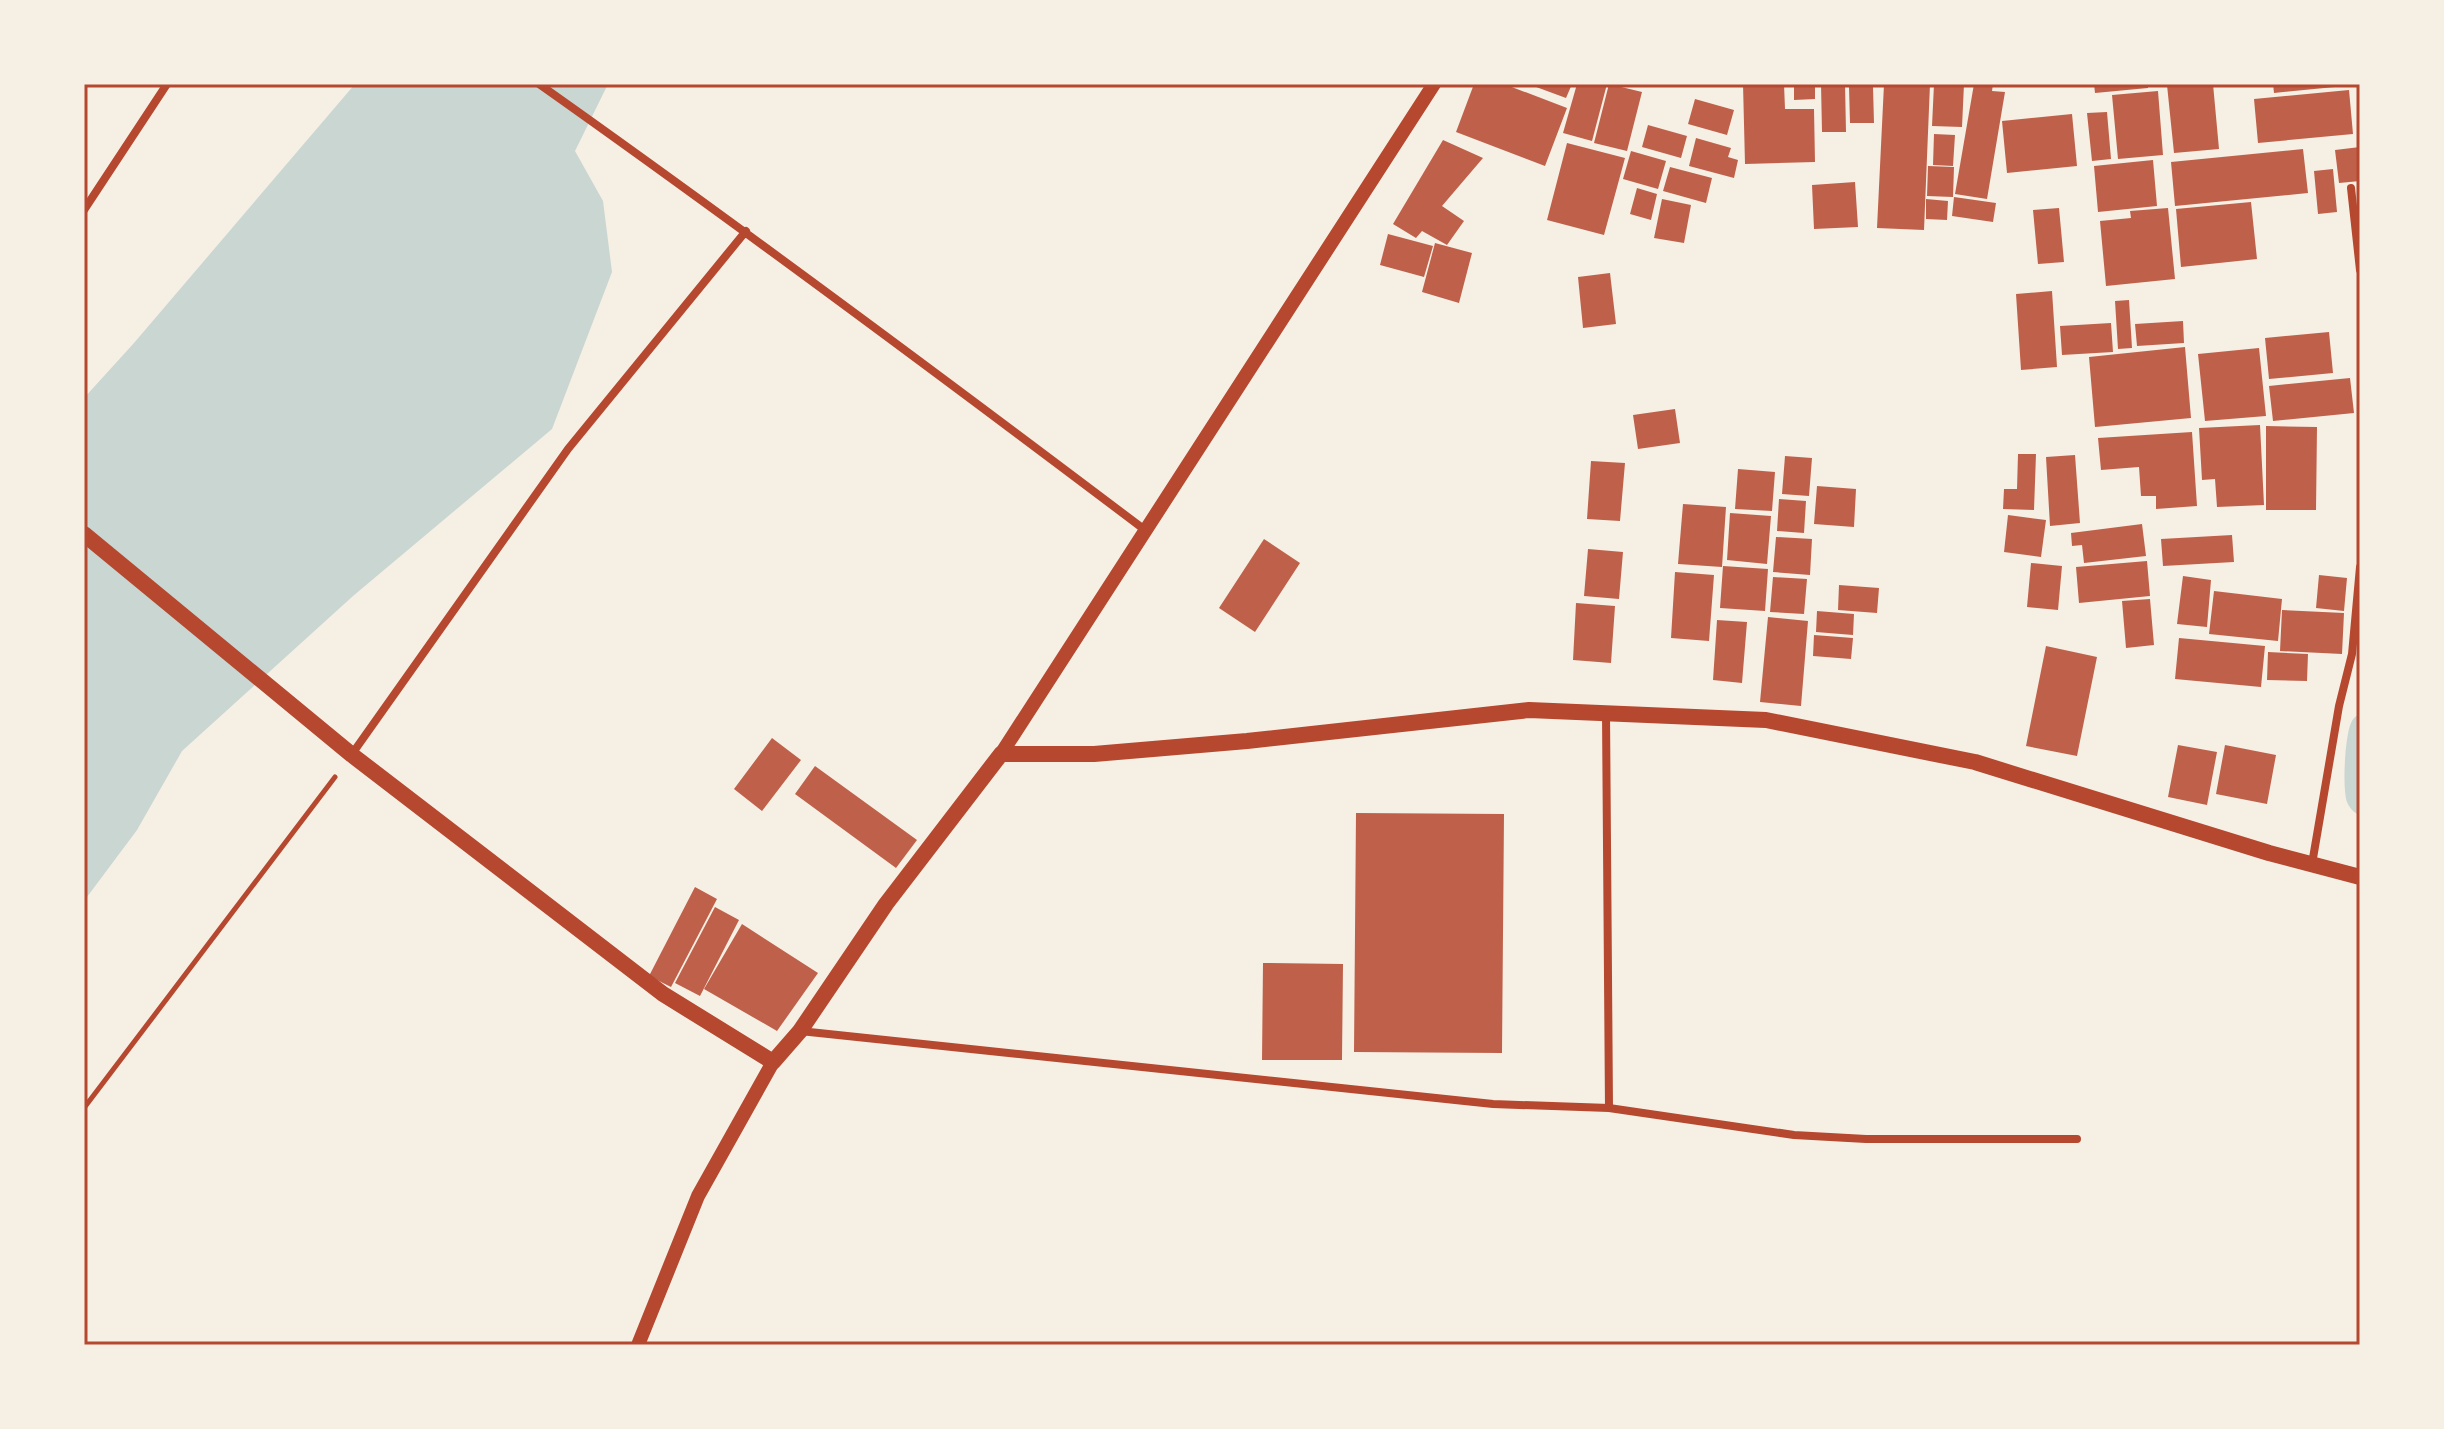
<svg xmlns="http://www.w3.org/2000/svg" width="2444" height="1429" viewBox="0 0 2444 1429" font-family="'Libre Baskerville',serif">
<style>
.water{fill:#c9d6d2}
.building{fill:#bf614a}
.lines{fill:none;stroke-linecap:round;stroke-linejoin:round}
.path{stroke:#b5482f;stroke-width:5}
.minor{stroke:#b5482f;stroke-width:8}
.tertiary{stroke:#b5482f;stroke-width:14}
.secondary{stroke:#b5482f;stroke-width:16}
.neatline{fill:none;stroke:#b5482f;stroke-width:3}
</style>
<rect width="100%" height="100%" fill="#f6efe4"/>
<path class="water" d="M 355,84 L 608,84 L 575,151 L 603,201 L 612,272 L 552,429 L 353,596 L 182,751 L 137,830 L 84,901 L 84,398 L 134,343 Z
M 2360,714 L 2360,816 C 2354,812 2350,809 2347,802 C 2342,788 2345,736 2351,723 C 2354,717 2355,717 2360,714 Z"/>
<path class="building" d="M 1474,84 L 1504,84 L 1567,108 L 1545,166 L 1456,132 Z
M 1528,84 L 1572,84 L 1566,98 Z
M 1577,84 L 1607,84 L 1592,141 L 1563,133 Z
M 1609,84 L 1642,92 L 1627,151 L 1594,143 Z
M 1743,84 L 1784,84 L 1785,109 L 1814,109 L 1815,162 L 1745,164 Z
M 1794,84 L 1815,84 L 1815,99 L 1794,100 Z
M 1821,84 L 1845,84 L 1846,132 L 1822,132 Z
M 1884,84 L 1930,84 L 1924,230 L 1877,228 Z
M 1934,84 L 1964,84 L 1962,127 L 1932,126 Z
M 1974,84 L 1993,84 L 1992,91 L 2005,92 L 1987,199 L 1955,194 Z
M 2094,84 L 2148,84 L 2148,88 L 2095,93 Z
M 2213,84 L 2219,149 L 2174,153 L 2167,85 Z
M 2273,84 L 2345,84 L 2345,86 L 2274,93 Z
M 1849,87 L 1873,87 L 1874,123 L 1850,123 Z
M 2349,90 L 2353,134 L 2258,143 L 2254,99 Z
M 2158,91 L 2163,155 L 2118,159 L 2112,95 Z
M 1695,99 L 1734,110 L 1727,135 L 1688,124 Z
M 2107,112 L 2111,159 L 2092,161 L 2087,113 Z
M 2072,114 L 2077,166 L 2007,173 L 2002,121 Z
M 1648,125 L 1687,136 L 1681,158 L 1642,147 Z
M 1934,134 L 1955,135 L 1953,166 L 1933,165 Z
M 1696,138 L 1731,148 L 1728,157 L 1738,160 L 1734,178 L 1689,166 Z
M 1443,140 L 1483,158 L 1442,206 L 1464,221 L 1447,245 L 1422,231 L 1416,238 L 1393,224 Z
M 1567,143 L 1625,158 L 1604,235 L 1547,220 Z
M 2360,147 L 2360,181 L 2339,183 L 2335,150 Z
M 2303,149 L 2308,193 L 2175,206 L 2171,162 Z
M 1631,151 L 1666,161 L 1658,189 L 1623,179 Z
M 2153,160 L 2157,206 L 2098,212 L 2094,166 Z
M 1928,166 L 1954,167 L 1953,197 L 1927,196 Z
M 1670,167 L 1712,178 L 1706,203 L 1663,191 Z
M 2333,169 L 2337,212 L 2318,214 L 2314,171 Z
M 1855,182 L 1858,227 L 1814,229 L 1812,185 Z
M 1637,188 L 1657,194 L 1651,220 L 1630,214 Z
M 1954,197 L 1996,203 L 1993,222 L 1952,216 Z
M 1662,199 L 1691,205 L 1684,243 L 1654,238 Z
M 1926,199 L 1948,201 L 1947,220 L 1926,219 Z
M 2251,202 L 2257,259 L 2181,267 L 2176,209 Z
M 2059,208 L 2064,262 L 2038,264 L 2033,210 Z
M 2168,208 L 2175,279 L 2106,286 L 2100,221 L 2131,218 L 2130,211 Z
M 1388,234 L 1433,246 L 1424,277 L 1380,265 Z
M 1435,243 L 1472,253 L 1459,303 L 1422,292 Z
M 1610,273 L 1616,324 L 1583,328 L 1578,277 Z
M 2052,291 L 2057,367 L 2021,370 L 2016,294 Z
M 2129,300 L 2132,348 L 2118,349 L 2115,301 Z
M 2183,321 L 2184,343 L 2137,346 L 2135,324 Z
M 2111,323 L 2113,352 L 2062,355 L 2060,326 Z
M 2329,332 L 2333,373 L 2269,379 L 2265,338 Z
M 2185,347 L 2191,418 L 2095,427 L 2089,357 Z
M 2259,348 L 2266,416 L 2205,421 L 2198,354 Z
M 2350,378 L 2354,413 L 2273,421 L 2269,386 Z
M 1675,409 L 1680,443 L 1638,449 L 1633,415 Z
M 2260,425 L 2264,505 L 2217,507 L 2215,479 L 2202,480 L 2199,428 Z
M 2266,426 L 2317,427 L 2316,510 L 2266,510 Z
M 2192,432 L 2197,506 L 2156,509 L 2156,496 L 2141,496 L 2139,467 L 2101,470 L 2098,438 Z
M 2018,454 L 2036,454 L 2034,510 L 2003,509 L 2004,489 L 2017,489 Z
M 2075,455 L 2080,523 L 2050,526 L 2046,457 Z
M 1785,456 L 1812,458 L 1809,496 L 1782,494 Z
M 1591,461 L 1625,463 L 1620,521 L 1587,519 Z
M 1738,469 L 1775,472 L 1772,511 L 1735,509 Z
M 1817,486 L 1856,489 L 1854,527 L 1814,524 Z
M 1779,499 L 1806,501 L 1804,533 L 1777,531 Z
M 1683,504 L 1726,507 L 1722,567 L 1678,564 Z
M 1730,513 L 1771,516 L 1767,564 L 1727,560 Z
M 2008,515 L 2046,520 L 2041,557 L 2004,552 Z
M 2142,524 L 2146,556 L 2084,563 L 2082,545 L 2072,546 L 2071,533 Z
M 2232,535 L 2234,562 L 2163,566 L 2161,539 Z
M 1776,537 L 1812,539 L 1810,575 L 1773,572 Z
M 1264,539 L 1300,563 L 1255,632 L 1219,608 Z
M 1588,549 L 1623,552 L 1619,599 L 1584,596 Z
M 2147,561 L 2150,596 L 2079,603 L 2076,567 Z
M 2031,563 L 2062,566 L 2058,610 L 2027,607 Z
M 1723,566 L 1768,569 L 1765,611 L 1720,608 Z
M 1675,572 L 1714,575 L 1709,641 L 1671,638 Z
M 2319,575 L 2347,578 L 2344,611 L 2316,608 Z
M 2183,576 L 2211,580 L 2207,627 L 2177,624 Z
M 1773,577 L 1807,579 L 1804,614 L 1770,612 Z
M 1839,585 L 1879,588 L 1877,613 L 1838,610 Z
M 2214,591 L 2282,599 L 2278,641 L 2209,634 Z
M 2150,599 L 2154,645 L 2126,648 L 2122,601 Z
M 1576,603 L 1615,606 L 1611,663 L 1573,660 Z
M 2282,610 L 2344,613 L 2342,654 L 2280,651 Z
M 1817,611 L 1854,614 L 1853,635 L 1816,632 Z
M 1768,617 L 1808,621 L 1801,706 L 1760,702 Z
M 1717,620 L 1747,622 L 1742,683 L 1713,680 Z
M 1814,635 L 1853,638 L 1851,659 L 1813,656 Z
M 2179,638 L 2265,646 L 2261,687 L 2175,679 Z
M 2046,646 L 2097,657 L 2077,756 L 2026,746 Z
M 2268,652 L 2308,654 L 2307,681 L 2267,680 Z
M 772,738 L 801,760 L 762,811 L 734,789 Z
M 2178,745 L 2217,752 L 2207,805 L 2168,797 Z
M 2225,745 L 2276,755 L 2267,804 L 2216,794 Z
M 815,766 L 917,840 L 896,868 L 795,794 Z
M 1356,813 L 1504,814 L 1502,1053 L 1354,1052 Z
M 695,887 L 717,899 L 671,987 L 649,976 Z
M 715,907 L 739,920 L 700,996 L 675,983 Z
M 742,924 L 818,973 L 777,1031 L 704,989 Z
M 1263,963 L 1343,964 L 1342,1060 L 1262,1060 Z"/>
<g class="lines">
<path class="path" d="M 84,1108 L 335,777"/>
<path class="minor" d="M 539,84 C 744,229 945,379 1145,530
M 2351,188 L 2360,270
M 84,210 L 167,84
M 1606,713 L 1609,1108
M 352,754 L 568,449 L 746,231
M 2312,864 L 2339,706 L 2352,654 L 2360,567
M 800,1031 L 1493,1104 L 1609,1108 L 1794,1135 L 1866,1139 L 2077,1139"/>
<path class="tertiary" d="M 1001,754 L 1434,84
M 638,1345 L 698,1196 L 773,1062"/>
<path class="secondary" d="M 84,534 L 352,755 L 663,994 L 773,1062 L 800,1031 L 886,904 L 1001,754 L 1094,754 L 1247,741 L 1529,710 L 1766,720 L 1975,762 L 2269,853 L 2360,877"/>
</g>
<rect width="2444" height="1429" fill="none" stroke="#f6efe4" stroke-width="172"/>
<rect x="86" y="86" width="2272" height="1257" class="neatline"/>
</svg>
